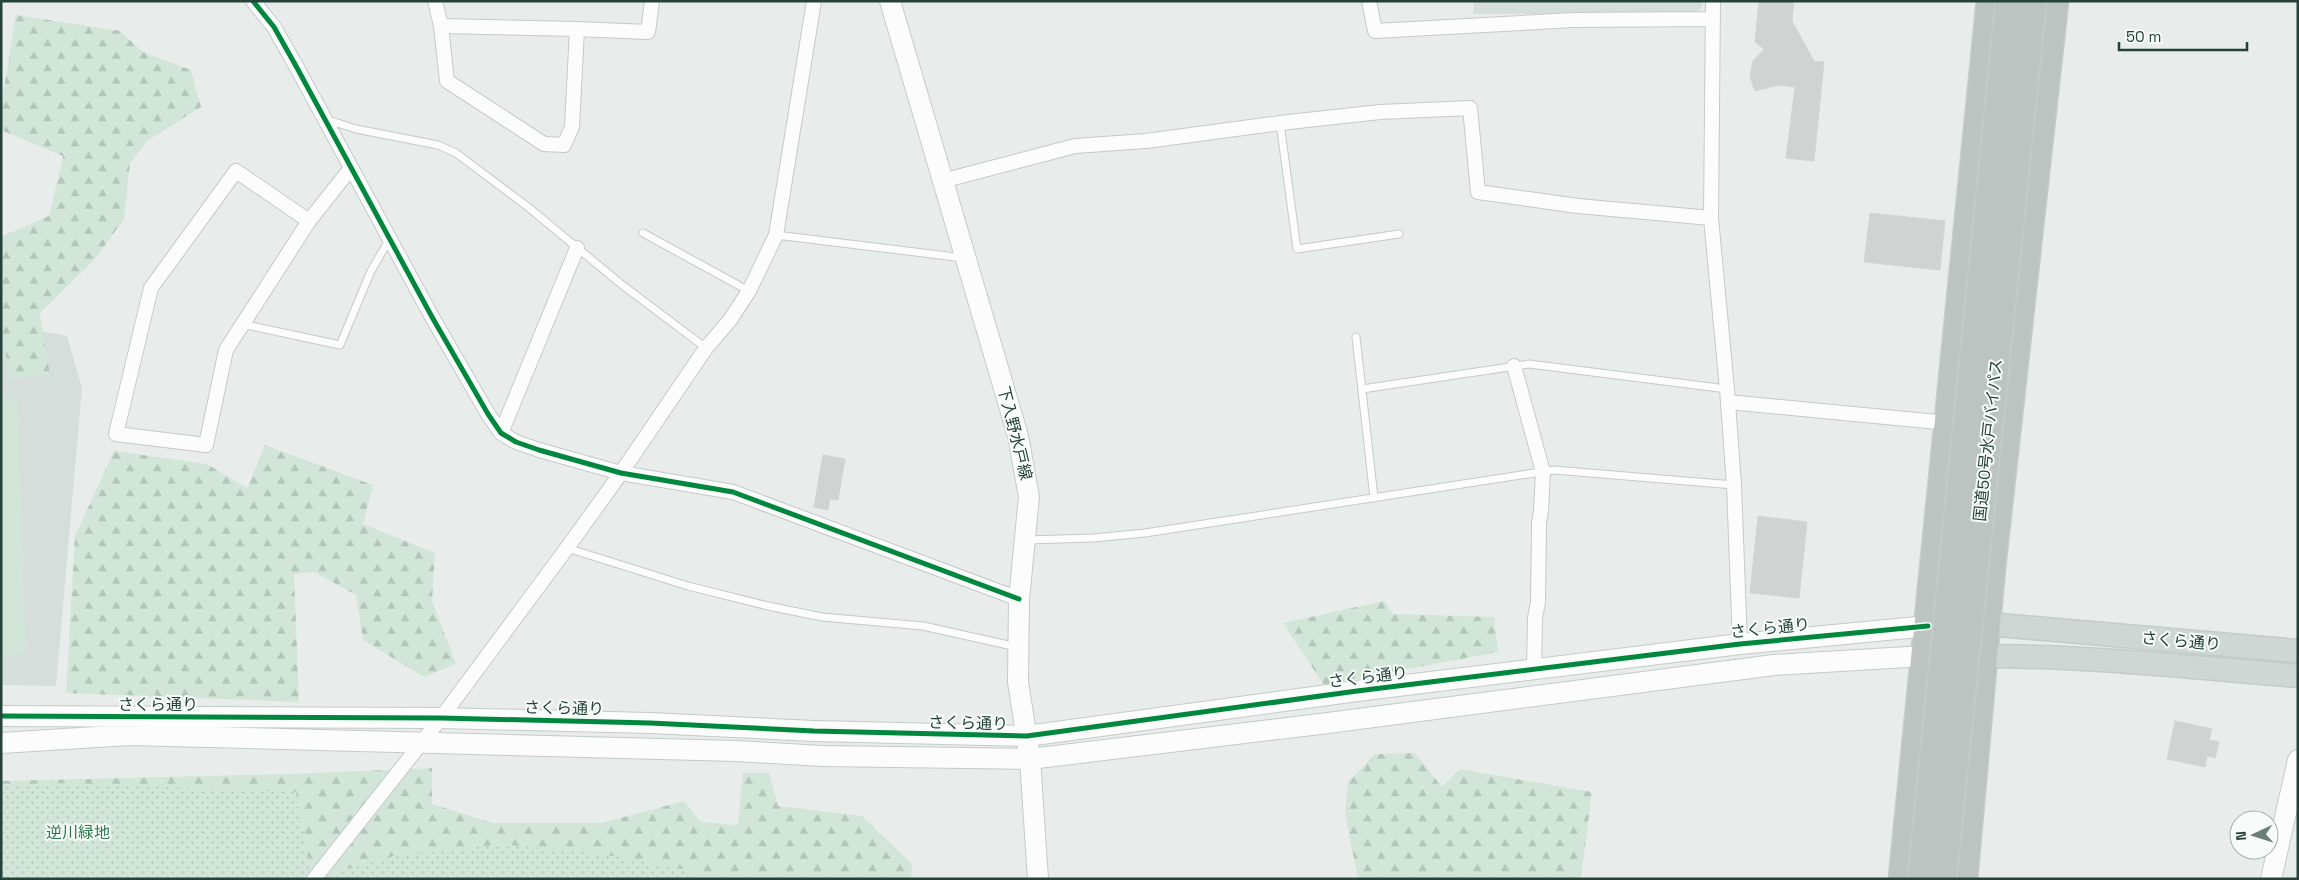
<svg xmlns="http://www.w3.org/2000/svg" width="2299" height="880" viewBox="0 0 2299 880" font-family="'Space Grotesk','Noto Sans JP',sans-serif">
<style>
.built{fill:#d6dedb}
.forest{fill:url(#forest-firs)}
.park{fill:url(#park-dots)}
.pitch{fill:#d1e6d8}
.building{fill:#cfd4d2;stroke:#d1d6d4}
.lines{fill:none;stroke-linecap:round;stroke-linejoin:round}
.lane-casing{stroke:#c5cac8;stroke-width:9}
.street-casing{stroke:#c5cac8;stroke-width:16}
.secondary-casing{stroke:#c3cbc8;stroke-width:22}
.primary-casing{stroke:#c3ccc9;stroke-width:25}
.highway-casing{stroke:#c3ccc9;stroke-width:29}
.lane{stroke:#fcfcfc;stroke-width:7}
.street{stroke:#fcfcfc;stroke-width:14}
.secondary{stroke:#fcfcfc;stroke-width:20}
.primary{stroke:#cfd7d5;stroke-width:22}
.highway{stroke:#bcc4c2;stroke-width:26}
.highway-bridge-casing{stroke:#c3ccc9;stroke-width:29;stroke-linecap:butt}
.highway-bridge{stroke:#bcc4c2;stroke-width:26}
.cycleway-casing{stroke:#f7fbf9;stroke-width:8}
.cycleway{stroke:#00873e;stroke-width:5}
.labels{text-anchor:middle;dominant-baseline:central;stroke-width:4;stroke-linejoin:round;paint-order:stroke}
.street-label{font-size:16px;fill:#24423a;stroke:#f7fbf9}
.park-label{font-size:16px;fill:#2d7a4b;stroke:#f7fbf9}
</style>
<defs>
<pattern id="forest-firs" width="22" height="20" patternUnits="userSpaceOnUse" patternTransform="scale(1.25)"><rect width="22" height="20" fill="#d1e6d8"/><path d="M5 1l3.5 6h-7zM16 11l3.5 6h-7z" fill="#b3c6ba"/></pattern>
<pattern id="park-dots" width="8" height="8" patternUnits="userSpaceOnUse" patternTransform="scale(1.25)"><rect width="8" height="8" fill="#d1e6d8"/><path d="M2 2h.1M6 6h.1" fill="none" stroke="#b3c6ba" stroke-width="1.8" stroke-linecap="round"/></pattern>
</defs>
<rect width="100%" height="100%" fill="#e8edeb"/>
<path class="built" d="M 1474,1 L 1702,1 L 1702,7 L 1695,14 L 1473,14 Z
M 1,323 L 67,336 L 82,388 L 56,686 L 1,685 Z"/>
<path class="forest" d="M 16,15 L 120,31 L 143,52 L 191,70 L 201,107 L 147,141 L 130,163 L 124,219 L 96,258 L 40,313 L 50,375 L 10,379 L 1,324 L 1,237 L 49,216 L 63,156 L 1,130 L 1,107 Z
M 265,445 L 373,485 L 363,524 L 435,553 L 432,601 L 456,664 L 424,677 L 363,640 L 356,595 L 314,572 L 294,574 L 299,702 L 66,693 L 75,536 L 114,451 L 207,464 L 247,488 Z
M 1384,601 L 1393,614 L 1494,617 L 1498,652 L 1324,685 L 1283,623 Z
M 1415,753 L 1442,787 L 1460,769 L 1592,792 L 1581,879 L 1358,879 L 1345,814 L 1348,782 L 1375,754 Z
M 432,768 L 432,804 L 493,823 L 601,823 L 684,801 L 701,822 L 738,825 L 743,773 L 769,773 L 778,806 L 862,816 L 912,864 L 911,879 L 1,879 L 1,781 L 291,774 Z"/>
<path class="park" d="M 67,783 L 296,792 L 312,879 L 1,879 L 1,785 Z
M 501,844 L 602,854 L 687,870 L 696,879 L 313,879 L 394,856 Z"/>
<path class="pitch" d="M 1,397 L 17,400 L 26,654 L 1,656 Z"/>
<path class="building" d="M 1759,1 L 1794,1 L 1792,21 L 1814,61 L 1824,62 L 1814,161 L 1786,158 L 1795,87 L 1779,85 L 1755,91 L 1750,77 L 1753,61 L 1764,49 L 1755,42 Z
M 1870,213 L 1945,221 L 1940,270 L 1864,262 Z
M 823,455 L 845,459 L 838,500 L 830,499 L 828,510 L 814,507 Z
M 1758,516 L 1807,522 L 1799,598 L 1750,593 Z
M 2175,721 L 2212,729 L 2209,740 L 2219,742 L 2215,758 L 2207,756 L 2205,767 L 2167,759 Z"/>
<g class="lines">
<g class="lane-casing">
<path id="lane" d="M 325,119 L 356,129 L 438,145 L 456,153 L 528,207 L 621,284 L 706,348
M 1280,123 L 1297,249 L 1399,234
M 643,233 L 749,291
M 776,235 L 964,258
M 242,324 L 340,345 L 371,271 L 389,240
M 1356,337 L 1374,498
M 1362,389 L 1529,364 L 1727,389
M 1026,540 L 1093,538 L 1145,533 L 1554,470 L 1734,485
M 567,548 L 688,586 L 768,606 L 822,617 L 923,626 L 1017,647"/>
</g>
<g class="street-casing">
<path id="street" d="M 253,1 L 274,27 L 296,66 L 432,317 L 488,414 L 501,433 L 516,442 L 539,450 L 621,473 L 733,492 L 1019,599
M 435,1 L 441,26 L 447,81 L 544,144 L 564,145 L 572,127 L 577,29 L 648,32 L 652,1
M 1369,1 L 1375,31 L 1574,20 L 1713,19
M 1713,1 L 1711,218 L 1727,389 L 1734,485 L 1740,644
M 441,26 L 577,29
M 942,181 L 1075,146 L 1146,141 L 1280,123 L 1380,112 L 1470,108 L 1478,192 L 1578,206 L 1711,218
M 309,221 L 236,171 L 151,288 L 116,434 L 206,445 L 226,350 L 309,221 L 351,168
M 1514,366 L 1543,472 L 1541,511 L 1539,523 L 1538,602 L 1535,618 L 1534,669
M 1728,402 L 1948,423
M 501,433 L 577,248
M 314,879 L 441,718 L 567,548 L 621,473 L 706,348 L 730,320 L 749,291 L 776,235 L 814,1"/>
</g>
<g class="secondary-casing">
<path id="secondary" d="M 890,1 L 1018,436 L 1029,497 L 1019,599 L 1018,682 L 1030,759 L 1038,879
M 1,716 L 441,718 L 650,723 L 814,731 L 1027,736 L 1357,691 L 1740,644 L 1928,626
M 1,743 L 129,735 L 736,751 L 823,756 L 1030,759 L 1320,724 L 1774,665 L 1924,656
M 2271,879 L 2298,760"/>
</g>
<g class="primary-casing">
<path id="primary" d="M 1969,624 L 1987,624 L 2298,651
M 1967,656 C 2078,655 2187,667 2298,676"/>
</g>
<g class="highway-casing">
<path id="highway" d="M 1902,879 L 1990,1
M 1964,879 L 1992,567 L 2055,1"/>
</g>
<use href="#lane" class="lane"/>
<use href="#street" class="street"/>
<use href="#secondary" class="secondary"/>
<use href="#primary" class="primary"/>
<use href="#highway" class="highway"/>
<g class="highway-bridge-casing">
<path id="highway-bridge" d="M 1921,879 L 2009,1
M 1943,879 L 2033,1"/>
</g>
<use href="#highway-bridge" class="highway-bridge"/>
<g class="cycleway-casing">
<path id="cycleway" d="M 253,1 L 274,27 L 296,66 L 432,317 L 488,414 L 501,433 L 516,442 L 539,450 L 621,473 L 733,492 L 1019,599
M 1,716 L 441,718 L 650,723 L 814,731 L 1027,736 L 1357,691 L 1740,644 L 1928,626"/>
</g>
<use href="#cycleway" class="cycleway"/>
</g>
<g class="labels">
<g class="street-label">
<text transform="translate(1015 433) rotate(76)">下入野水戸線</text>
<text transform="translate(1988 440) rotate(-84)">国道50号水戸バイパス</text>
<text transform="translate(1770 628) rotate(-6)">さくら通り</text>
<text transform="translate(2181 641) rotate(5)">さくら通り</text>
<text transform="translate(1368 677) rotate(-7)">さくら通り</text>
<text x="158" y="704">さくら通り</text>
<text transform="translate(564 708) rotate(1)">さくら通り</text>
<text transform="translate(968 723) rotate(1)">さくら通り</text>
</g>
<g class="park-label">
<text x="78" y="832">逆川緑地</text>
</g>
</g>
<rect width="2299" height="880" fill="none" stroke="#24423a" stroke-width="5"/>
<g transform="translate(2254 835) rotate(266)"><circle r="24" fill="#f7fbf9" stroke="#a3b1ad"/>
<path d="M0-4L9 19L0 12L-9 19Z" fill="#697e78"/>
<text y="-8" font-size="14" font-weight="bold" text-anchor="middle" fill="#24423a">N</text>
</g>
<path d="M2119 42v8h128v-8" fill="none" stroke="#24423a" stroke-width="2.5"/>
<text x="2126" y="42" font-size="15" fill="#24423a" stroke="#f7fbf9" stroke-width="4" paint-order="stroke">50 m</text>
</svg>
